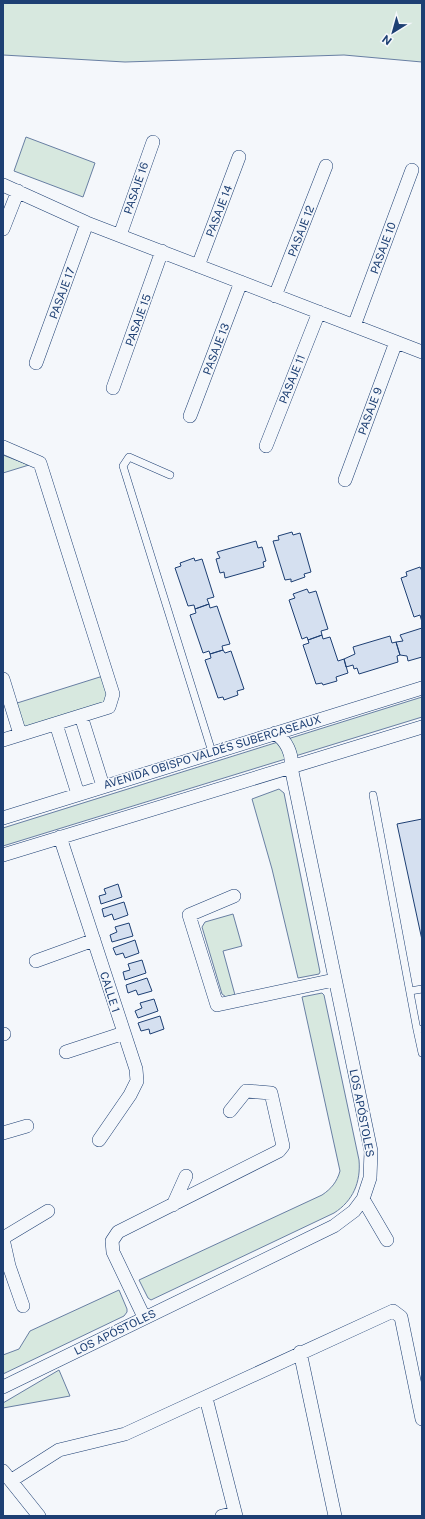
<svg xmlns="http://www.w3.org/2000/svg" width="425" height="1519" viewBox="0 0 425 1519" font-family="'Public Sans',sans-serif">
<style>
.green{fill:#d7e8df;stroke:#687fa3}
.building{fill:#d5e0f0;stroke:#1d3f73}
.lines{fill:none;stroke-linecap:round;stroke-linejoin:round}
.lane-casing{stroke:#1d3f73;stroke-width:8}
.street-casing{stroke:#1d3f73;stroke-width:14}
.lane{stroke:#f4f7fb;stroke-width:7}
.street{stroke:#f4f7fb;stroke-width:13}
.labels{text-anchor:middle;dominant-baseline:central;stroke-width:3;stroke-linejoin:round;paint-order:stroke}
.street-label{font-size:11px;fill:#1d3f73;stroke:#f4f7fb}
</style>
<rect width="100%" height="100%" fill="#f4f7fb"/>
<path class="green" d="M 3,3 L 422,3 L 422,62 L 344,55 L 125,62 L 3,55 Z
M 26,137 L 95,163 L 83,197 L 14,171 Z
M 3,455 L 29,465 L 3,473 Z
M 103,676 L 108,701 L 29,728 L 23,727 L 14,704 Z
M 422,697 L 422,717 L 3,846 L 3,828 Z
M 279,789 L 284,793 L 320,972 L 319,974 L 298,978 L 272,869 L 252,799 Z
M 233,914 L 242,946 L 223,951 L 235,995 L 226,997 L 222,994 L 202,927 L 205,922 Z
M 322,993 L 324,995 L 359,1160 C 361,1182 353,1201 334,1213 L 151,1300 L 148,1298 L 139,1280 L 322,1195 C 331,1189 337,1182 340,1171 L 302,997 Z
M 119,1290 L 127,1309 L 127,1312 L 124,1316 L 3,1374 L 3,1355 L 19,1349 L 30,1331 Z
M 59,1370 L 70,1396 L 3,1408 L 3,1403 Z"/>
<path class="building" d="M 292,532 L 293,535 L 300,533 L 311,572 L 304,574 L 305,577 L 291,582 L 291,579 L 285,580 L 273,541 L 279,540 L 278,536 Z
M 256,541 L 258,548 L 262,547 L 266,561 L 263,562 L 264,567 L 225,578 L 224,572 L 220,573 L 216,559 L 220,558 L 217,552 Z
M 194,558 L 195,561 L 202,559 L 214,597 L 207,599 L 209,604 L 195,609 L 194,605 L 188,606 L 175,568 L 181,566 L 180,563 Z
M 420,567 L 422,571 L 422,622 L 420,615 L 414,617 L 401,578 L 407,576 L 406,572 Z
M 307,589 L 309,593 L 316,591 L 328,629 L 321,631 L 322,635 L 308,640 L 307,637 L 302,639 L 289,600 L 295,598 L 293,594 Z
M 209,604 L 210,608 L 217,606 L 230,644 L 222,646 L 223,650 L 210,654 L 209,651 L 203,653 L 190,615 L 196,613 L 195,609 Z
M 422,628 L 422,657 L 408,661 L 407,656 L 400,655 L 396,642 L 403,641 L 400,635 Z
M 322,635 L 323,639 L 330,637 L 338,661 L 344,659 L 348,673 L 336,677 L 337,681 L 323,685 L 322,683 L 316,684 L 303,645 L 309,643 L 308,640 Z
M 390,636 L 392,643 L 396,642 L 400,655 L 397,656 L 398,662 L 359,674 L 357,668 L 354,669 L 353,665 L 346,667 L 344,659 L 355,654 L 353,647 Z
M 223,650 L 225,653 L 231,651 L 244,689 L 237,691 L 238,695 L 224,700 L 223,697 L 218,698 L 205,660 L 211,658 L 210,654 Z
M 422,819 L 422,940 L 397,824 Z
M 118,884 L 122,897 L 101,904 L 99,896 L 106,894 L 104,889 Z
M 124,902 L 128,915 L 114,920 L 112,914 L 104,917 L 102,909 Z
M 129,923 L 133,936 L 112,942 L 110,935 L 117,932 L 115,927 Z
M 135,940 L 139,953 L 125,958 L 123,953 L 116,955 L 113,948 Z
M 142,960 L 146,973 L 125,980 L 123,972 L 130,970 L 128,964 Z
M 147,978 L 152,991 L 138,995 L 136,990 L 128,993 L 126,985 Z
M 154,999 L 158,1011 L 138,1018 L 135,1011 L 142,1008 L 140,1003 Z
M 160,1016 L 164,1029 L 150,1034 L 149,1029 L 141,1031 L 138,1023 Z"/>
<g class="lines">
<g class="lane-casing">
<path id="lane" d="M 170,475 L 129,457 L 123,466 L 212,752
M 373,795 L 417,1030 L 422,1029
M 410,991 L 422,989
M 417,1030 L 422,1053"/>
</g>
<g class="street-casing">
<path id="street" d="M 3,185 L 87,223 L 422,352
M 3,229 L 18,191
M 120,235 L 153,142
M 198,266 L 239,157
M 275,296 L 326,166
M 354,326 L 412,170
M 36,363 L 87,223
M 113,388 L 162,251
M 190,416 L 241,282
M 266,446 L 319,312
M 3,447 L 40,463 L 113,694 L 109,707 L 3,740
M 345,480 L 396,342
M 3,679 L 20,734
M 81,716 L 103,786
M 56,724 L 78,794
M 3,818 L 422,688
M 60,837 L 136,1069 L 137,1081 L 130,1095 L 99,1140
M 3,855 L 422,727
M 234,896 L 189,915 L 217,1005 L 334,980
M 36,961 L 94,940
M 3,1034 L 4,1034
M 66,1052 L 124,1033
M 3,1133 L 27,1126
M 363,1199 L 387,1240
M 173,1205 L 186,1176
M 3,1238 L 48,1211
M 3,1239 L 9,1266 L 23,1306
M 144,1317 L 113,1252 L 112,1241 L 118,1232 L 279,1151 L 283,1146 L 271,1093 L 246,1091 L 230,1111
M 300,1352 L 335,1516
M 3,1387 L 334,1226 L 354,1211 L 363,1199 L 370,1178 L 371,1151 L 291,767 C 293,754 286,740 275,733
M 206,1398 L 236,1516
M 3,1471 L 39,1516
M 12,1480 L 59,1450 L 125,1434 L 393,1311 L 401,1317 L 422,1419
M 222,1516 L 235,1513"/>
</g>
<use href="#lane" class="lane"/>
<use href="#street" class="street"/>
</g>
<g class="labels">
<g class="street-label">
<text transform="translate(136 188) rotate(-71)">PASAJE 16</text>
<text transform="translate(219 211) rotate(-69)">PASAJE 14</text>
<text transform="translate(301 231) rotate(-69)">PASAJE 12</text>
<text transform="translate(383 248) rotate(-70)">PASAJE 10</text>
<text transform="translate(62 293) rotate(-70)">PASAJE 17</text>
<text transform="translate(138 320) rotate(-70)">PASAJE 15</text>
<text transform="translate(216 349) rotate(-69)">PASAJE 13</text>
<text transform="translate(292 379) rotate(-68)">PASAJE 11</text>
<text transform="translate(370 411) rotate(-70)">PASAJE 9</text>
<text transform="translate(212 752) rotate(-17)">AVENIDA OBISPO VALDÉS SUBERCASEAUX</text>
<text transform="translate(110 992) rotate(72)">CALLE 1</text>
<text transform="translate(362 1113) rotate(79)">LOS APÓSTOLES</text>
<text transform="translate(115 1332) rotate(-26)">LOS APÓSTOLES</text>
</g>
</g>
<rect width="425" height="1519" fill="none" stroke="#1d3f73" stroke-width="8"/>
<g transform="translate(393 32) rotate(217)" stroke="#f4f7fb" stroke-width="3" paint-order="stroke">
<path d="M0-3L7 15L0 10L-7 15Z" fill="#1d3f73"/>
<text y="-6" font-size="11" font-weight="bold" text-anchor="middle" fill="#1d3f73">N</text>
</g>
</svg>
